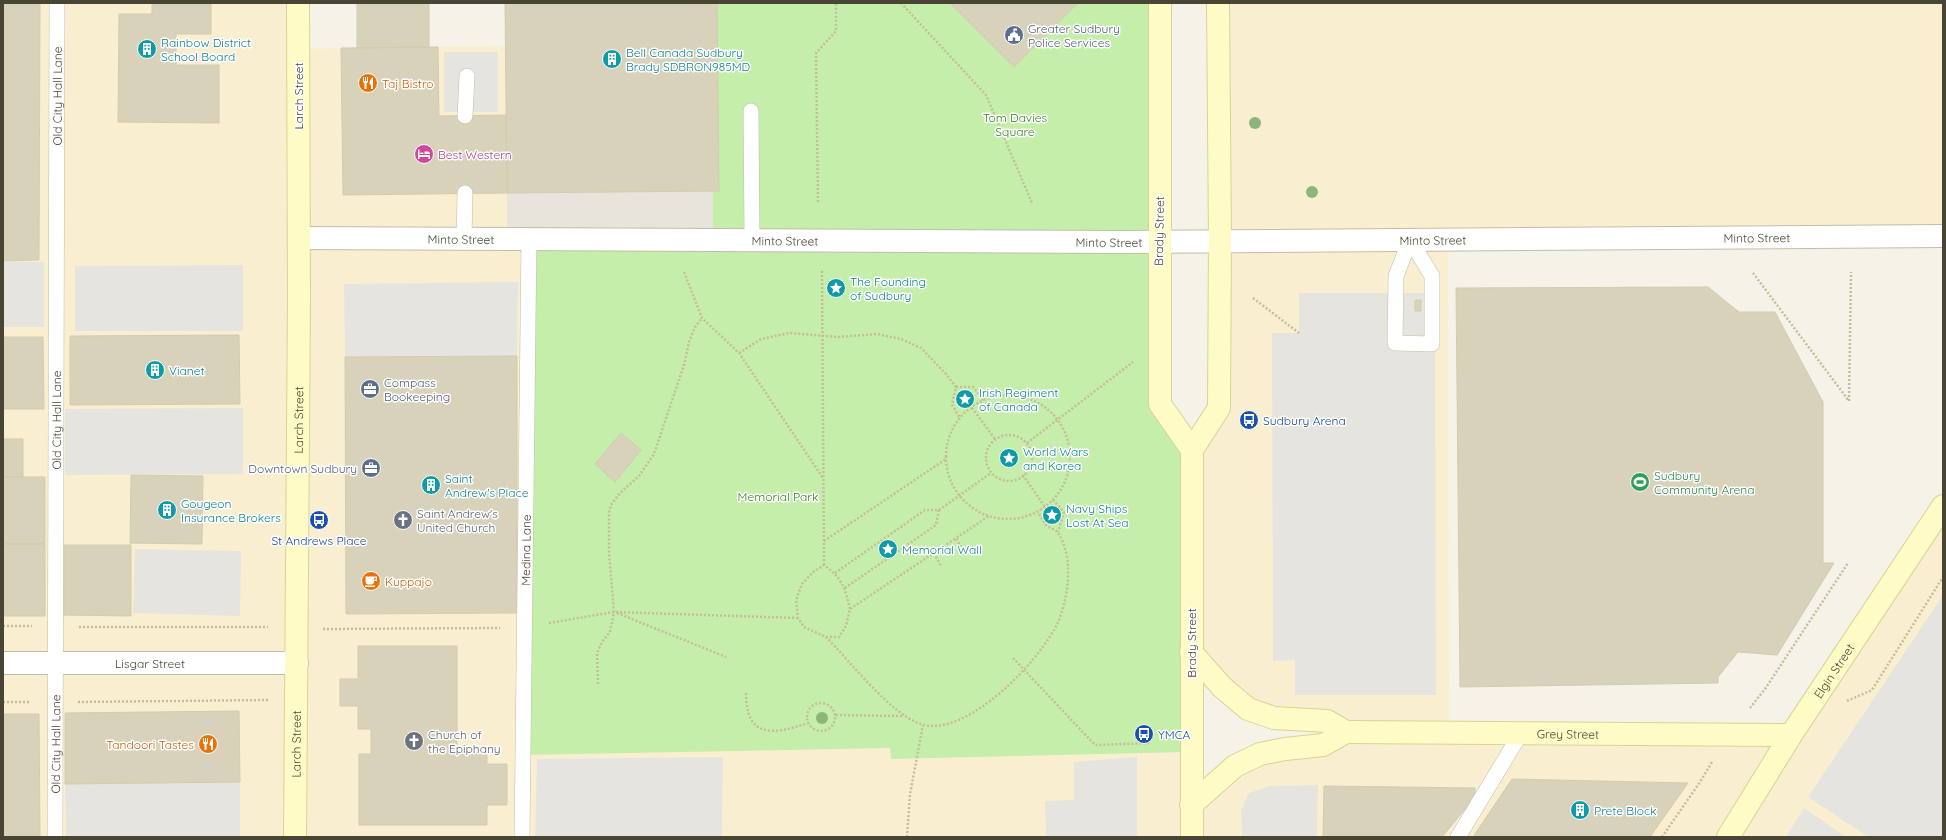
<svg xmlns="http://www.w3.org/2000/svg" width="1946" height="840" viewBox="0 0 1946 840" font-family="Quicksand,sans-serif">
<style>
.commercial{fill:#f9efd0}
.industrial{fill:#e8e4dc}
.green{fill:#c5eeab}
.parking{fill:#e6e4df}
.building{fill:#d8d2bb;stroke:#d4cbad}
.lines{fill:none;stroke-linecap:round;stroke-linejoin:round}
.lane-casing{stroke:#c2bda8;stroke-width:16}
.street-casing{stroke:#c2bda8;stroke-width:24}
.secondary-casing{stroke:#dad392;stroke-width:24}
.path{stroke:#c5bd98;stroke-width:2.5;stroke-dasharray:2 2;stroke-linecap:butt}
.lane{stroke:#fff;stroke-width:15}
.street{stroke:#fff;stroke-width:22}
.secondary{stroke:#fffbc7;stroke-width:22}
.tree{fill:#8cb57a}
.labels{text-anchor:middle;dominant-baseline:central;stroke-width:3;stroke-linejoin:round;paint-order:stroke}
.service-label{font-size:12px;fill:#4e5e75;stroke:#fff;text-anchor:start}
.culture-label{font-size:12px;fill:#0d838f;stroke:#fff;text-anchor:start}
.food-label{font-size:12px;fill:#c56008;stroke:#fff;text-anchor:start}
.street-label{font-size:12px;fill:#494535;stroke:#fff}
.park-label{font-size:12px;fill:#368221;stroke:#fff}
.hotel-label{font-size:12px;fill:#b23c85;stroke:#fff;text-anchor:start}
.transit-label{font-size:12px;fill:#164399;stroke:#fff;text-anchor:start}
.leisure-label{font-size:12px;fill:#27864d;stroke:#fff;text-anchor:start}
.worship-label{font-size:12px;fill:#5b616d;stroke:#fff;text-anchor:start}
</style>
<rect width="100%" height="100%" fill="#f5f3e7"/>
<path class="commercial" d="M 3,3 L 296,3 L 297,49 L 507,46 L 526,241 L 891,748 L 891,759 L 1188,752 L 1188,788 L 1236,768 L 1347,730 L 1274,716 L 1189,648 L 1189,450 L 1221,409 L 1221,3 L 1943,3 L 1943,233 L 1448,237 L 1449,731 L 1790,732 L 1943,501 L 1943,837 L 3,837 Z"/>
<path class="industrial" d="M 507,3 L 713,3 L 713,242 L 507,241 Z"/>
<path class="green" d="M 713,3 L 1157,3 L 1156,404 L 1189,450 L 1188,752 L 891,759 L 890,748 L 521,755 L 526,241 L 713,242 Z"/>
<path class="parking" d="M 444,52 L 498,52 L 498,112 L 444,112 Z
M 3,262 L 44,262 L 44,327 L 3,327 Z
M 243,265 L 243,331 L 75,331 L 75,266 Z
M 518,282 L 517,356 L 345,357 L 344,284 Z
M 1299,293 L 1435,293 L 1436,695 L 1295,695 L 1295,660 L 1273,661 L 1272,333 L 1299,333 Z
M 243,408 L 243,474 L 65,475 L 65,409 Z
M 135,549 L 241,551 L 240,616 L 133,613 Z
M 1943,595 L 1943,837 L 1868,837 L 1808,797 Z
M 723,757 L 722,837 L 535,837 L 537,759 Z
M 1137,757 L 1137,837 L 1046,837 L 1045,801 L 1074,800 L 1074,762 Z
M 240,782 L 240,837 L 66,837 L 65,784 Z
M 1318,785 L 1317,837 L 1242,837 L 1241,811 L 1249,793 L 1270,786 Z
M 1804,808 L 1846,837 L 1786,837 Z"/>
<path class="building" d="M 3,3 L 40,3 L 39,260 L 3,261 Z
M 152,3 L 211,3 L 211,34 L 176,34 L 176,65 L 219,65 L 219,123 L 118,122 L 119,14 L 152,14 Z
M 357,3 L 429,3 L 429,47 L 357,48 Z
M 505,3 L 717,3 L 719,191 L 507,193 Z
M 950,3 L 1078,3 L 1014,67 Z
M 438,47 L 439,116 L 506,115 L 507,193 L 343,195 L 341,48 Z
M 1708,287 L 1739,312 L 1775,312 L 1823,402 L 1823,563 L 1834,563 L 1777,655 L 1738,652 L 1718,677 L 1718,683 L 1460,687 L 1456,288 Z
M 1415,300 L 1421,300 L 1421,311 L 1415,311 Z
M 239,335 L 240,404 L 70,405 L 70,336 Z
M 3,337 L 43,337 L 44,409 L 3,409 Z
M 517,356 L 517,613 L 346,614 L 345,357 Z
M 621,433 L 641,450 L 615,482 L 595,464 Z
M 3,439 L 23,439 L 23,477 L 3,477 Z
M 131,475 L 203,476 L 202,544 L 130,543 Z
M 3,477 L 45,477 L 45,544 L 3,544 Z
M 3,544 L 45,544 L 45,616 L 3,616 Z
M 64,545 L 131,545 L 131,616 L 64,615 Z
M 358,646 L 457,646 L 457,753 L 487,753 L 487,764 L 507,764 L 507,805 L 487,805 L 487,825 L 359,825 L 359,754 L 371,754 L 371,729 L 358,729 L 358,706 L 340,706 L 340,679 L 358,679 Z
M 239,711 L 240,782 L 65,784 L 65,713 Z
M 3,714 L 39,714 L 40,837 L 3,837 Z
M 1512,779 L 1688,783 L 1650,837 L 1473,837 Z
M 1324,786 L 1475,788 L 1475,797 L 1442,837 L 1323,837 Z"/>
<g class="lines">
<g class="lane-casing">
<g id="lane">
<path d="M 751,111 L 752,240"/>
<path d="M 465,116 L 467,76"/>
<path d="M 464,239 L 465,193"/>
<path d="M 1410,240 L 1432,276 L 1432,344 L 1395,343 L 1396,276 Z"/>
<path id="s1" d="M 55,837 L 57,3"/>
<path id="s2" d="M 522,837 L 529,239"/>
<path d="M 1458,837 L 1521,733"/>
</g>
</g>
<g class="street-casing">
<g id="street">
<path id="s3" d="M 299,238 L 1121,242 L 1943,236"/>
<path id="s4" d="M 3,663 L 297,663"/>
</g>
</g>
<g class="secondary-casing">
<g id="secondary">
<path d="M 1160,3 L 1160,404 L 1192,450"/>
<path d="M 1191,652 L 1222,687 L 1248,709 L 1274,718 L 1327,721 L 1346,732"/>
<path id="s5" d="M 1346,732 L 1791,735"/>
<path d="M 1191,805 L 1235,766 L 1260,754 L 1285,749 L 1323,745 L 1346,732"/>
<path id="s6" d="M 295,837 L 299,298 L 298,3"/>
<path d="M 1192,837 L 1192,450 L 1219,408 L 1220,241 L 1218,3"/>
<path id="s7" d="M 1728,837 L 1791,735 L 1943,506"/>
</g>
</g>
<path class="path" d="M 901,3 L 986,95 L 1032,203
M 818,202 L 816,53 L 836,31 L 836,3
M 822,271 L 824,565
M 684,272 L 702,318 L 739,353 L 823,478
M 1753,273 L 1849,401 L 1851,272
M 1253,298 L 1299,333
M 739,353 L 761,339 L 789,333 L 838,337 L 877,334 L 901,339 L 921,348 L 946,374 L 956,387 L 952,405 L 960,418
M 956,387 L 973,387 L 984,400
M946 457a62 62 0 1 1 124 0a62 62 0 1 1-124 0Z
M 972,408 L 995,439
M986 458a23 23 0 1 1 46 0a23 23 0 1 1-46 0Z
M 1027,443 L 1133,362
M 1023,475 L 1045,507
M 1053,500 L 1064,512 L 1058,532
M 956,539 L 963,550
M 824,541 L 946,459
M 934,553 L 941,566
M 835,573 L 925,510 L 939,510 L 991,473
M 845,588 L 936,525 L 939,510
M 850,609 C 845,588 842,578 824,565 L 813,572 L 802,584 L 796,600 L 798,618 L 804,627 L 826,637 L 839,637 L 846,626 L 850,609 L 989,516
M 617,613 L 726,657
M 549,623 L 614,612 L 798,618
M 3,626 L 32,626
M 79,627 L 268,627
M 323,629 L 500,628
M 826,637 C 851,662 890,714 921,724 C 967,739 1043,658 1059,620 C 1065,604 1069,585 1068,567 C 1068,557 1064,541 1058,533 C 1056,529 1049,528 1046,525 C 1043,521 1040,516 1038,512
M 1013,658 L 1095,745 L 1151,743
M 598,684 L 597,653 L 602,642 L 610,632 L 614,612 L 609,553 L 609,512 L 611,505 L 620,493 L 639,476 L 654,454 L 684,365 L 689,342 L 695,327 L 702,318
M 746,693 C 746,740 775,734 808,723
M 1847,701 L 1872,690 L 1943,577
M 3,702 L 31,702
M 78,702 L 269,700
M807 717a14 14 0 1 1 28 0a14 14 0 1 1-28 0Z
M 1750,708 L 1765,689 L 1848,563
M 836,715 L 903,716
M 907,837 L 910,794 L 923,725
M 1662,837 L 1700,782 L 1712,762"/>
<use href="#lane" class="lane"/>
<use href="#street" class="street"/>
<use href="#secondary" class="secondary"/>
</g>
<g class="tree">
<circle cx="1255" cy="123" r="6"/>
<circle cx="1312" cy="192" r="6"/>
<circle cx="822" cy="718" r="6"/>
</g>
<defs>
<g id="civic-disc" transform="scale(1)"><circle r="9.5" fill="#5c6f8a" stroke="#fff"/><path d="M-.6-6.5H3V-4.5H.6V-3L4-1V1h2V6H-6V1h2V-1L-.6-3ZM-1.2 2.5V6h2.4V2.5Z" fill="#fff"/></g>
<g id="building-disc" transform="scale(1)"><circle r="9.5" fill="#0f9aa8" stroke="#fff"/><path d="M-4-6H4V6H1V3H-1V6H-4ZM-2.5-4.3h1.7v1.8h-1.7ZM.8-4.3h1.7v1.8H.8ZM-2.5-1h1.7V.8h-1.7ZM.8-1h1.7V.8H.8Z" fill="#fff"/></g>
<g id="restaurant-disc" transform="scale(1)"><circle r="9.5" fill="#e8710a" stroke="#fff"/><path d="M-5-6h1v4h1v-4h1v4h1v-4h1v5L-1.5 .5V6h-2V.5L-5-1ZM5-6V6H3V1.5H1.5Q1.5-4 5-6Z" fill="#fff"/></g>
<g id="hotel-disc" transform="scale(1)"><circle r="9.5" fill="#d1479c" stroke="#fff"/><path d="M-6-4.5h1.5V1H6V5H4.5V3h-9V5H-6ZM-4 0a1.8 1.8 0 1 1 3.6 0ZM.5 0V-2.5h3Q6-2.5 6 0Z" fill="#fff"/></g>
<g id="sight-disc" transform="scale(1)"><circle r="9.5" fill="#0f9aa8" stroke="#fff"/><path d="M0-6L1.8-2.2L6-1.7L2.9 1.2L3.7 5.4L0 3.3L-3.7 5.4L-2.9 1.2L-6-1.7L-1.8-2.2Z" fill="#fff"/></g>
<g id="office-disc" transform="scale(1)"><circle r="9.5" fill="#5c6f8a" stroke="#fff"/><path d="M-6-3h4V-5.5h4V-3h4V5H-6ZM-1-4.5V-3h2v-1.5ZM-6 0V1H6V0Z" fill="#fff"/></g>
<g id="bus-disc" transform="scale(1)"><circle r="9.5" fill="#1a4fb4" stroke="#fff"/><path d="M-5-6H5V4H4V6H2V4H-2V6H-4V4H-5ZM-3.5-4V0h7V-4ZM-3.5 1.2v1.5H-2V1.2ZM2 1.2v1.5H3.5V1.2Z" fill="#fff"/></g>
<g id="stadium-disc" transform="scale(1)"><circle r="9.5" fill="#2e9e5b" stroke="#fff"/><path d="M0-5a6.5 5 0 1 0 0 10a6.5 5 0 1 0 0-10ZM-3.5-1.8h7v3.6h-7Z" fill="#fff"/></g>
<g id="church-disc" transform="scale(1)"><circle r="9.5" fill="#6b7280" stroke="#fff"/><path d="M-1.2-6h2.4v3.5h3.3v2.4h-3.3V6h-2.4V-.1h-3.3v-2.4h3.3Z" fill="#fff"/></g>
<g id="cafe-disc" transform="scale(1)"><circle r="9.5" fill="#e8710a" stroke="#fff"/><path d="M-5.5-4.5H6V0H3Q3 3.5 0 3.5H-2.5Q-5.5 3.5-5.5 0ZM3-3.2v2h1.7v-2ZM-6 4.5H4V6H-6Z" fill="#fff"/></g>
</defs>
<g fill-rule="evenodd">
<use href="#civic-disc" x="1014" y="35"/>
<use href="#building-disc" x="147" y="49"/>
<use href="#building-disc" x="612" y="59"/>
<use href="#restaurant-disc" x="368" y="83"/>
<use href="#hotel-disc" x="424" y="154"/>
<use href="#sight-disc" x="836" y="288"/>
<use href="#building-disc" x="155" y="370"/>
<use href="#office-disc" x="370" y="389"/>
<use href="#sight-disc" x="965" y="399"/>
<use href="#bus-disc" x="1249" y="420"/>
<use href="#sight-disc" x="1009" y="458"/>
<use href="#office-disc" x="371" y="468"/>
<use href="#stadium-disc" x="1640" y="482"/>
<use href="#building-disc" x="431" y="485"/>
<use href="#building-disc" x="167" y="510"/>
<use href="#sight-disc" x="1052" y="515"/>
<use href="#bus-disc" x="319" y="520"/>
<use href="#church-disc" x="403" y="520"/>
<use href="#sight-disc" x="888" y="549"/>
<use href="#cafe-disc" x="371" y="581"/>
<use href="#bus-disc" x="1144" y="734"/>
<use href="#church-disc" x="414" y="741"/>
<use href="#restaurant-disc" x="208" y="744"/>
<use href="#building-disc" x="1580" y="810"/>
</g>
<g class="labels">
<g class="service-label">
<text x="1028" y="28">Greater Sudbury<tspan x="1028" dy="14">Police Services</tspan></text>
<text x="384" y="382">Compass<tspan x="384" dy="14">Bookeeping</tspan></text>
<text x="357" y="468" text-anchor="end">Downtown Sudbury</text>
</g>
<g class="culture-label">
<text x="161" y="42">Rainbow District<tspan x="161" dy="14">School Board</tspan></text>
<text x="626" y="52">Bell Canada Sudbury<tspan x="626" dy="14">Brady SDBRON985MD</tspan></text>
<text x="850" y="281">The Founding<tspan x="850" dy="14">of Sudbury</tspan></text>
<text x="169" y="370">Vianet</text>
<text x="979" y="392">Irish Regiment<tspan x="979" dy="14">of Canada</tspan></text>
<text x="1023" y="451">World Wars<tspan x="1023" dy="14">and Korea</tspan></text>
<text x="445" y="478">Saint<tspan x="445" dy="14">Andrew's Place</tspan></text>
<text x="181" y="503">Gougeon<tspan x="181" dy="14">Insurance Brokers</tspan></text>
<text x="1066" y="508">Navy Ships<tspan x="1066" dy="14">Lost At Sea</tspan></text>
<text x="902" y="549">Memorial Wall</text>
<text x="1594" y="810">Prete Block</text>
</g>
<g class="food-label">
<text x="382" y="83">Taj Bistro</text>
<text x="385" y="581">Kuppajo</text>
<text x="194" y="744" text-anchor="end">Tandoori Tastes</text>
</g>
<g class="street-label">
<text stroke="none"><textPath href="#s1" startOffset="741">Old City Hall Lane</textPath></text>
<text transform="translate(298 96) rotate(-90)">Larch Street</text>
<text transform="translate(1159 231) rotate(-89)">Brady Street</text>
<text stroke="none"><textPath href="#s3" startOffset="1458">Minto Street</textPath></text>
<text stroke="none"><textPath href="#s3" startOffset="162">Minto Street</textPath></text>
<text stroke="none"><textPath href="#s3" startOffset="1134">Minto Street</textPath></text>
<text stroke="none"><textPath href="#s3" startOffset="486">Minto Street</textPath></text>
<text stroke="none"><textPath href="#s3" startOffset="810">Minto Street</textPath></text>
<text stroke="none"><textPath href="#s1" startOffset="417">Old City Hall Lane</textPath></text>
<text stroke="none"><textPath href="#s6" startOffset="417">Larch Street</textPath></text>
<text stroke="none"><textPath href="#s2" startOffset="287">Medina Lane</textPath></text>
<text transform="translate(1191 643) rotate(-90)">Brady Street</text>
<text stroke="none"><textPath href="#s4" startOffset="147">Lisgar Street</textPath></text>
<text stroke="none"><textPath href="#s7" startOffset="197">Elgin Street</textPath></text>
<text stroke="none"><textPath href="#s5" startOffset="222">Grey Street</textPath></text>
<text stroke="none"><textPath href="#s1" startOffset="93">Old City Hall Lane</textPath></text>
<text stroke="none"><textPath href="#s6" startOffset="93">Larch Street</textPath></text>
</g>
<g class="park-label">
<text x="1015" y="117">Tom Davies<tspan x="1015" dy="14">Square</tspan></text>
<text x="778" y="496">Memorial Park</text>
</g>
<g class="hotel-label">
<text x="438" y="154">Best Western</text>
</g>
<g class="transit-label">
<text x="1263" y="420">Sudbury Arena</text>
<text x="319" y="540" text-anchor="middle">St Andrews Place</text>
<text x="1158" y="734">YMCA</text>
</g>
<g class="leisure-label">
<text x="1654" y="475">Sudbury<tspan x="1654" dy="14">Community Arena</tspan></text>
</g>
<g class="worship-label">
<text x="417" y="513">Saint Andrew's<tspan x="417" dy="14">United Church</tspan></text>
<text x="428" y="734">Church of<tspan x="428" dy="14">the Epiphany</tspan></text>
</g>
</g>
<rect width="1946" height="840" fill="none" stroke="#494535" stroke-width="8"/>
</svg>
